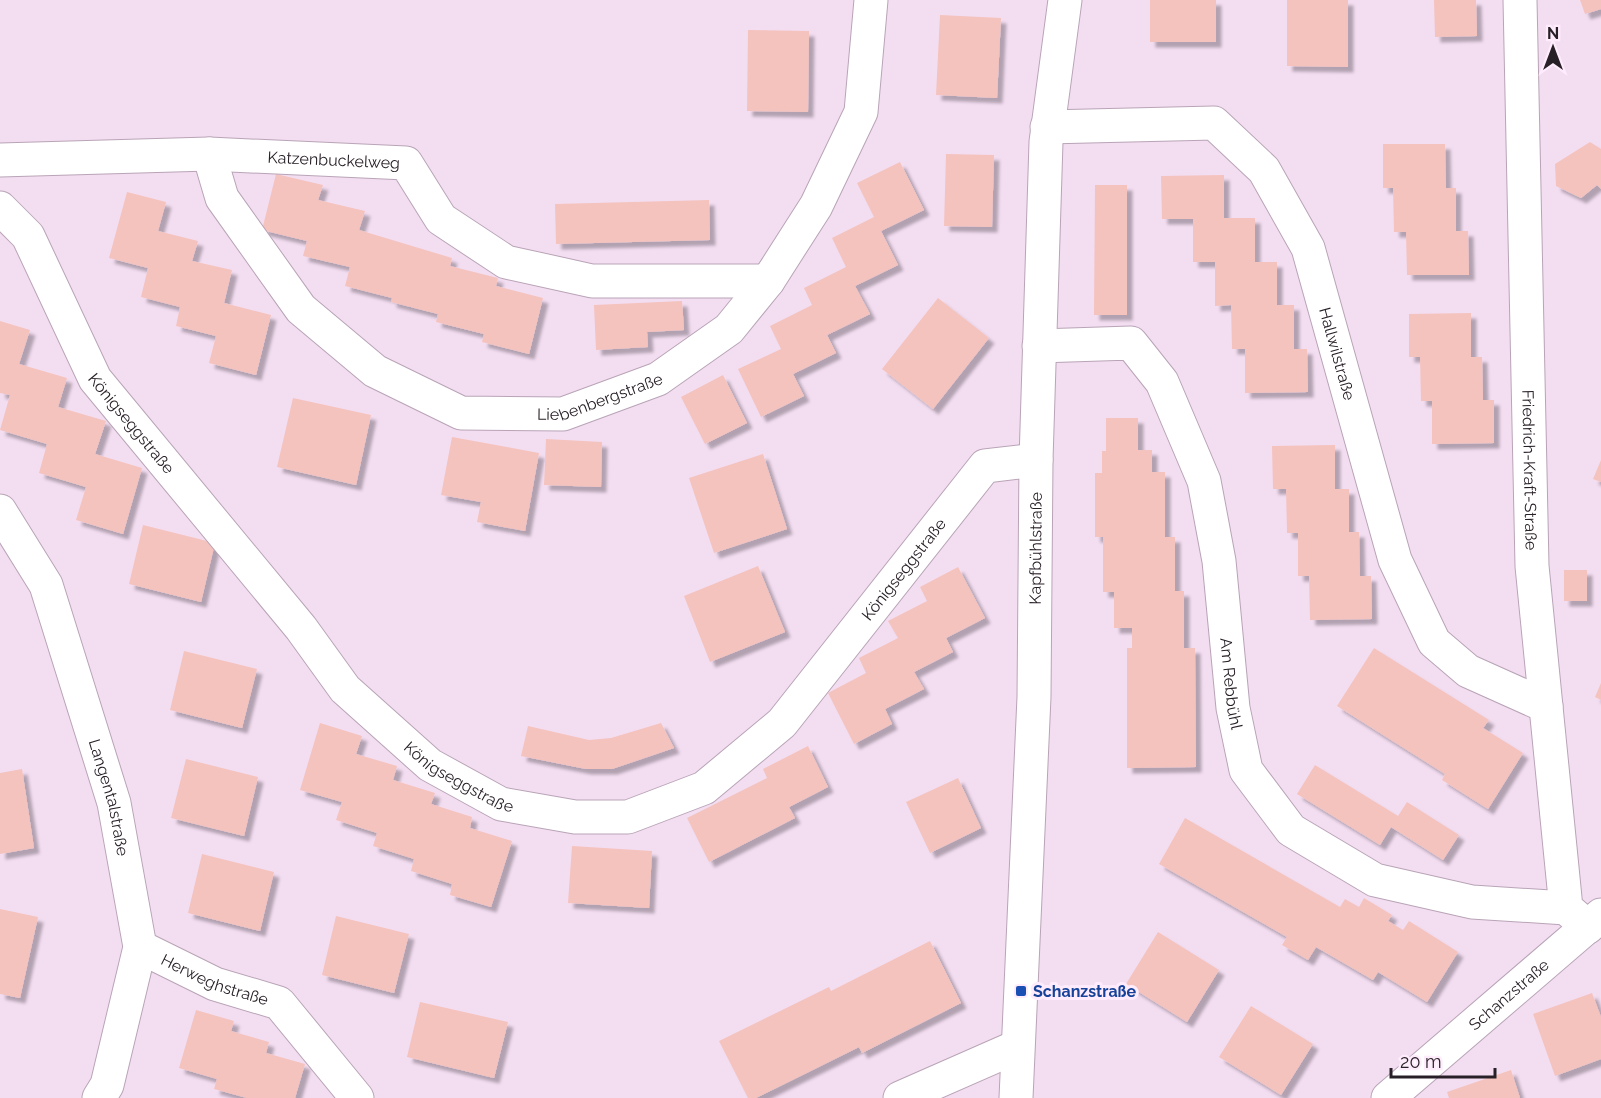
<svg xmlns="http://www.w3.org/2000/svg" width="1601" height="1098" viewBox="0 0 1601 1098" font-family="Raleway,sans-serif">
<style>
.building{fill:#f5c3be;filter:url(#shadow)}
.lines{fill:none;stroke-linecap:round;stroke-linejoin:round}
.minor-casing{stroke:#b9a4b7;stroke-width:35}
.minor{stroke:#fff;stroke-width:33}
.transit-dot{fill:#1a4fb4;stroke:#feecfc;stroke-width:2}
.labels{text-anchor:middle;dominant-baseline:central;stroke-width:6;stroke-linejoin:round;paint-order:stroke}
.street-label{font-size:16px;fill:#282027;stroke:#feecfc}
.transit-label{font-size:16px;font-weight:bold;fill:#164399;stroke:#feecfc;text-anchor:start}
</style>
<defs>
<filter id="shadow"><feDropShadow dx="5.5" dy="5.5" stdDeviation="1.5" flood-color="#0004"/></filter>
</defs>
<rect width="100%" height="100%" fill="#f3ddf1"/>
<path class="building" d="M 1150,0 L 1216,0 L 1216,42 L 1150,42 Z
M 1287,0 L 1348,0 L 1348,67 L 1287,66 Z
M 1434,0 L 1476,0 L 1477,36 L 1435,37 Z
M 1580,0 L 1601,0 L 1601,9 L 1585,14 Z
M 940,15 L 1001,18 L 997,98 L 936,95 Z
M 748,30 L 809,31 L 808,112 L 747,111 Z
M 1590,142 L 1601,149 L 1601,189 L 1597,185 L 1581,198 L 1556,186 L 1555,164 Z
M 1383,144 L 1445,144 L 1446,188 L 1456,188 L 1456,231 L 1468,231 L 1469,275 L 1407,275 L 1406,232 L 1394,232 L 1393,188 L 1383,188 Z
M 946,154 L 994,155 L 992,227 L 944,226 Z
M 900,162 L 924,210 L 881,231 L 898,265 L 855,286 L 870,314 L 827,335 L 836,353 L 793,374 L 804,396 L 761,417 L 738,369 L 781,349 L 770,326 L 812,305 L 804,288 L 846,267 L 832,238 L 874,217 L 857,183 Z
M 276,174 L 323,185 L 318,200 L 365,211 L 359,230 L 452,258 L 450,266 L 498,278 L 496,286 L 543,298 L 529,354 L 482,342 L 484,334 L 436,322 L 438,314 L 391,302 L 392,298 L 345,286 L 350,267 L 303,256 L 307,241 L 262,230 Z
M 1224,175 L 1224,218 L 1255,218 L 1255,262 L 1277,262 L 1277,305 L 1294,305 L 1294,349 L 1307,349 L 1308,392 L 1245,393 L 1245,349 L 1232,349 L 1231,305 L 1215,306 L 1215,262 L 1193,262 L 1193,219 L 1162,219 L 1161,176 Z
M 1095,185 L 1127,185 L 1127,315 L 1094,315 Z
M 127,192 L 166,202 L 158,231 L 198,241 L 192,261 L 232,270 L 224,303 L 271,315 L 256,375 L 209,363 L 216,336 L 176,326 L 180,307 L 141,297 L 148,268 L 109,258 Z
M 709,200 L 710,240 L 556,244 L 555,204 Z
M 938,298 L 989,338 L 933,409 L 882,369 Z
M 682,301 L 684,330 L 647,332 L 648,347 L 596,350 L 594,305 Z
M 1471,313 L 1471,357 L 1482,357 L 1483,400 L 1494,400 L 1494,443 L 1432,444 L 1432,401 L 1421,401 L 1420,357 L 1409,357 L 1409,314 Z
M 0,321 L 30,330 L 19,364 L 67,378 L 58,407 L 106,421 L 95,454 L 142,468 L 123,534 L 76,520 L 86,487 L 39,473 L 47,444 L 0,430 L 10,395 L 0,393 Z
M 723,375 L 747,423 L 705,444 L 681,397 Z
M 293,398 L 371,415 L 356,485 L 277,467 Z
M 1106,418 L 1138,418 L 1138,450 L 1152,450 L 1152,472 L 1165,472 L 1165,537 L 1175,537 L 1175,591 L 1184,591 L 1184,648 L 1195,648 L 1196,767 L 1127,768 L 1127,648 L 1132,648 L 1132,628 L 1114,628 L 1114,592 L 1103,592 L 1103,537 L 1095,537 L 1095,473 L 1102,473 L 1102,451 L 1106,451 Z
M 452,437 L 539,453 L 525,531 L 477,522 L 481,502 L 441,495 Z
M 546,439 L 602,442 L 601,487 L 544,485 Z
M 1335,445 L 1335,489 L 1349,489 L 1349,532 L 1359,532 L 1360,576 L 1371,576 L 1372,619 L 1310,620 L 1309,576 L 1298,576 L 1298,533 L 1287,533 L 1286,489 L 1273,489 L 1272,446 Z
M 763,454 L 787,529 L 714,553 L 689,478 Z
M 1601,460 L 1601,482 L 1593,479 Z
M 143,525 L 215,543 L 201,602 L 129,584 Z
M 758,566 L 785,632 L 710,662 L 684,596 Z
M 958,567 L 985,618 L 946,638 L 953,652 L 914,672 L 924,689 L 885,709 L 892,724 L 854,744 L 828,693 L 866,673 L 859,658 L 898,638 L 888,621 L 927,601 L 920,587 Z
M 1564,570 L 1587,570 L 1587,601 L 1564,601 Z
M 1374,648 L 1489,720 L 1483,728 L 1523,753 L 1488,809 L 1442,780 L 1445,774 L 1337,706 Z
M 184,651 L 257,669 L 242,728 L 170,710 Z
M 1601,683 L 1601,700 L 1595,697 Z
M 320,723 L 362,736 L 356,754 L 397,766 L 393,780 L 435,793 L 431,804 L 472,817 L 470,828 L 512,841 L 491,907 L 450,895 L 452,884 L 411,871 L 414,859 L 373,846 L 377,833 L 336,820 L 342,802 L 300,790 Z
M 661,723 L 674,748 L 612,769 L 586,769 L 521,756 L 528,726 L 589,740 L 611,738 Z
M 808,746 L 828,787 L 789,807 L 795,818 L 709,862 L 687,818 L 767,778 L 763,769 Z
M 186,759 L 258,777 L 244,836 L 171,818 Z
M 1315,765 L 1398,816 L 1407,802 L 1459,835 L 1443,860 L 1391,827 L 1380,845 L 1297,794 Z
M 22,769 L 34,848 L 0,854 L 0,773 Z
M 958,778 L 981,828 L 930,853 L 906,802 Z
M 1185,818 L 1340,907 L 1345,899 L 1359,907 L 1364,898 L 1392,915 L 1388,921 L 1403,930 L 1409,921 L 1458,952 L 1427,1002 L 1378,972 L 1373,980 L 1316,947 L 1308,960 L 1282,945 L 1287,937 L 1159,864 Z
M 572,846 L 652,851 L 649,908 L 568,903 Z
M 202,854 L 274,872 L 260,931 L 188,913 Z
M 0,909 L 38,917 L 20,998 L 0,994 Z
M 336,916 L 409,934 L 394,993 L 322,975 Z
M 1158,932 L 1219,970 L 1187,1022 L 1126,984 Z
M 930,941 L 961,1003 L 862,1053 L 859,1047 L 756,1098 L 748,1098 L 719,1041 L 829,987 L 831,991 Z
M 1592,993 L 1601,1017 L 1601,1059 L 1555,1076 L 1533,1014 Z
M 420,1002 L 508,1022 L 494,1078 L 407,1057 Z
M 1251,1006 L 1313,1044 L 1281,1095 L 1219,1057 Z
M 196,1010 L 234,1021 L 231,1031 L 269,1042 L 266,1053 L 305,1064 L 295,1098 L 247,1098 L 214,1089 L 217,1079 L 179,1068 Z
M 1511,1070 L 1520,1098 L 1449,1098 L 1447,1092 Z"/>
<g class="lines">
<g class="minor-casing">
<g id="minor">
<path id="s1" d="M 1520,0 L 1532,566 L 1566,908 L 1588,927"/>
<path id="s2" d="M 1047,127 L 1214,123 L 1264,170 L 1308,248 L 1395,560 L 1434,642 L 1468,671 L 1546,706"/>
<path id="s3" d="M 209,154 L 222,198 L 301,309 L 375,371 L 461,413 L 563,414 L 658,379 L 729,329 L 768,281 L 816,206 L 861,112 L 871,0"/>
<path id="s4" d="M 0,160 L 209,154 L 406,163 L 441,219 L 506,262 L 592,281 L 768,281"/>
<path id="s5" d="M 0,208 L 28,236 L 95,379 L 301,628 L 345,689 L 430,765 L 501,804 L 575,817 L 628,817 L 704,788 L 782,723 L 985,466 L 1036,460"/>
<path id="s6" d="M 1039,346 L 1131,343 L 1162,382 L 1204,481 L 1219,561 L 1233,708 L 1246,770 L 1291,830 L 1375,880 L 1472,902 L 1566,908"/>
<path id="s7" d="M 0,511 L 46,585 L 114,803 L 140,947 L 107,1085 L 99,1098"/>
<path id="s8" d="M 140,947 L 215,984 L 279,1003 L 357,1098"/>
<path d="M 900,1098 L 1016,1047"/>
<path id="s9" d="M 1016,1098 L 1034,697 L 1036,460 L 1046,142 L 1065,0"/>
<path id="s10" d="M 1388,1098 L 1601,915"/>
</g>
</g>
<use href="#minor" class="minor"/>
</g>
<rect class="transit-dot" x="1015" y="985" width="12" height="12" rx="3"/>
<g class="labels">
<g class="street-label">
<text stroke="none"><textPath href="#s4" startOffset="334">Katzenbuckelweg</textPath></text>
<text stroke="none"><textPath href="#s2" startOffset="435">Hallwilstraße</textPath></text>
<text stroke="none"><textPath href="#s3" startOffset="516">Liebenbergstraße</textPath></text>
<text stroke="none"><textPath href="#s5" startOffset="255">Königseggstraße</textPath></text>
<text stroke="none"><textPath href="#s1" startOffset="470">Friedrich-Kraft-Straße</textPath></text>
<text stroke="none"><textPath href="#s9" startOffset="550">Kapfbühlstraße</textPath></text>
<text stroke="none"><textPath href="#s5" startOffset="1298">Königseggstraße</textPath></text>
<text stroke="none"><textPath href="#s6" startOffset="454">Am Rebbühl</textPath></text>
<text stroke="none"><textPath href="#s5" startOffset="741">Königseggstraße</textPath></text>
<text stroke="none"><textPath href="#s7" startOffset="309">Langentalstraße</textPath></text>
<text stroke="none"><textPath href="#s8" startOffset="82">Herweghstraße</textPath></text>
<text stroke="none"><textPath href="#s10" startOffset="159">Schanzstraße</textPath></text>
</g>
<g class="transit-label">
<text x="1033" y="991">Schanzstraße</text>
</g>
</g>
<g transform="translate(1553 48)" stroke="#feecfc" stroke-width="4.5" paint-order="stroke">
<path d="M0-4.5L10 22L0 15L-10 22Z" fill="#282027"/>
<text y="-9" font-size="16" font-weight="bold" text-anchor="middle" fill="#282027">N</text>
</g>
<path d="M1391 1068v9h104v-9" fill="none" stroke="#282027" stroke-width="3"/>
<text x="1400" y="1068" font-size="18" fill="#282027" stroke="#feecfc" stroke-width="4.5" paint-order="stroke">20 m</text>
</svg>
